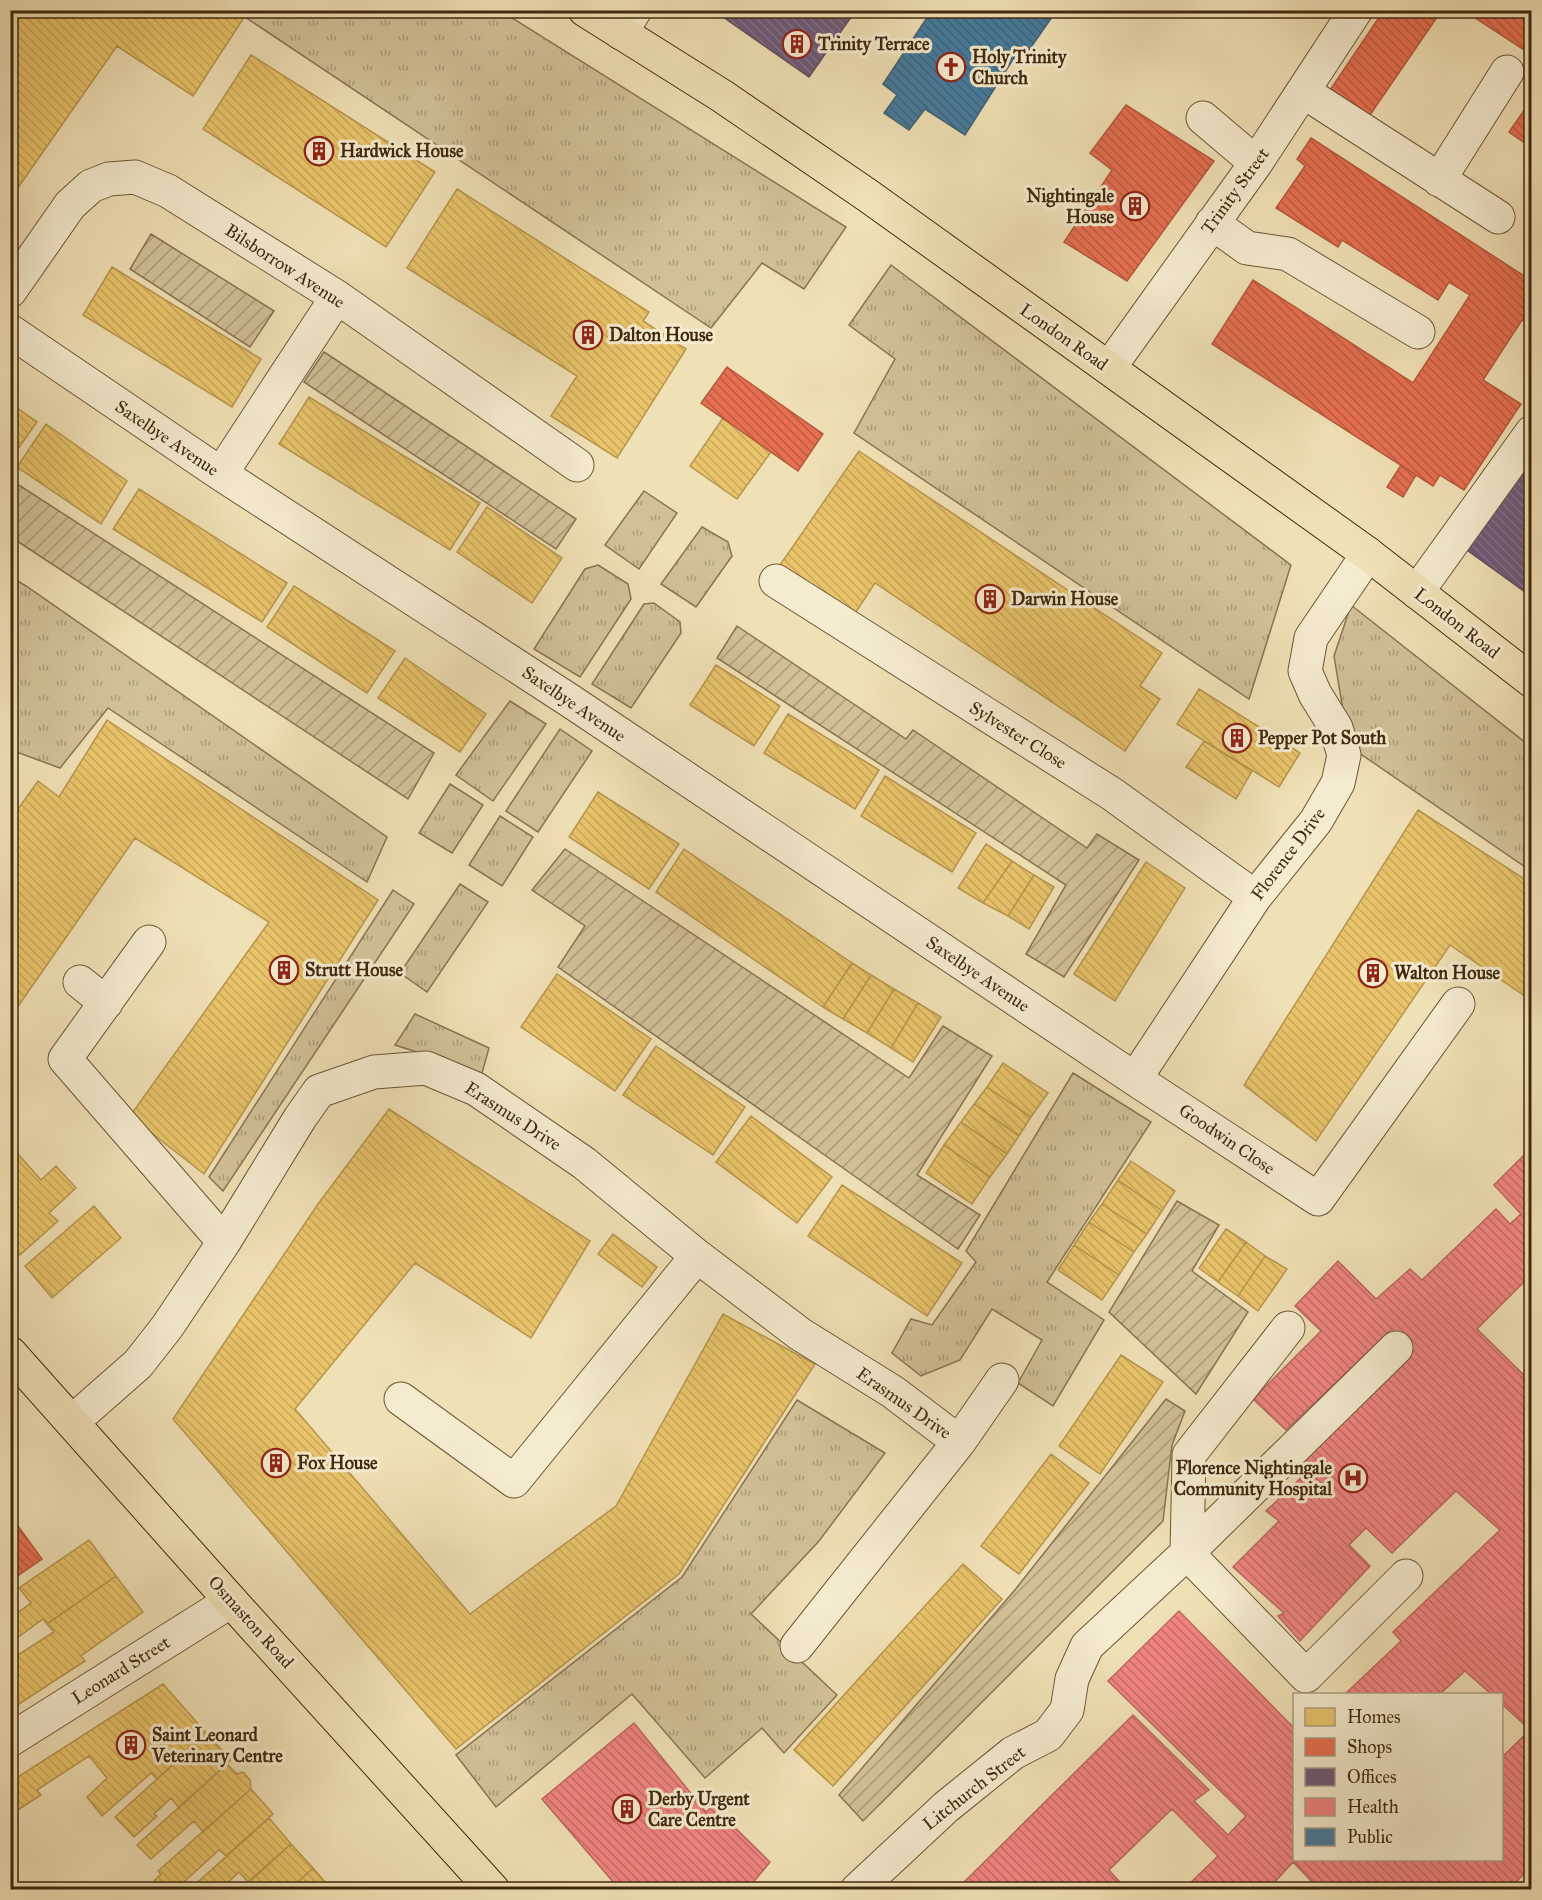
<svg xmlns="http://www.w3.org/2000/svg" width="1542" height="1900" viewBox="0 0 1542 1900" font-family="'IM FELL Great Primer',serif">
<style>
.grass{fill:url(#grass-tufts);stroke:#8a7452;stroke-width:1.5}
.garden{fill:url(#garden-furrows);stroke:#8a7452;stroke-width:1.5}
.homes{fill:url(#homes-back-hatch);stroke:#b7954e;stroke-width:1.5}
.shops{fill:url(#shops-back-hatch);stroke:#b55a3d;stroke-width:1.5}
.offices{fill:url(#offices-back-hatch);stroke:#604a59;stroke-width:1.5}
.health{fill:url(#health-back-hatch);stroke:#bd685f;stroke-width:1.5}
.public{fill:url(#public-back-hatch);stroke:#446272;stroke-width:1.5}
.lines{fill:none;stroke-linecap:round;stroke-linejoin:round}
.minor-casing{stroke:#6d5637;stroke-width:35}
.major-casing{stroke:#41280d;stroke-width:35}
.minor{stroke:#f5ebcf;stroke-width:33}
.major{stroke:#f0e0b5;stroke-width:33}
.labels{text-anchor:middle;dominant-baseline:central;stroke-width:6;stroke-linejoin:round;paint-order:stroke}
.poi-label{font-size:18px;font-weight:bold;fill:#41280d;stroke:#f5ebcf;text-anchor:start}
.street-label{font-size:18px;fill:#41280d;stroke:#f5ebcf}
</style>
<defs>
<pattern id="grass-tufts" width="24" height="20" patternUnits="userSpaceOnUse" patternTransform="scale(1.5)"><rect width="24" height="20" fill="#d2c198"/><path d="M3 7l-1-3M5 7V3M7 7l1-3M15 17l-1-3M17 17v-4M19 17l1-3" fill="none" stroke="#ac9d7a"/></pattern>
<pattern id="garden-furrows" width="10" height="10" patternUnits="userSpaceOnUse" patternTransform="scale(1.5)"><rect width="10" height="10" fill="#d2c198"/><path d="M-1 1l2-2M0 10L10 0M9 11l2-2" fill="none" stroke="#ac9d7a"/></pattern>
<pattern id="homes-back-hatch" width="6" height="6" patternUnits="userSpaceOnUse" patternTransform="scale(1.5)"><rect width="6" height="6" fill="#e9c46a"/><path d="M-1 5l2 2M0 0l6 6M5-1l2 2" fill="none" stroke="#c9a85b"/></pattern>
<pattern id="shops-back-hatch" width="6" height="6" patternUnits="userSpaceOnUse" patternTransform="scale(1.5)"><rect width="6" height="6" fill="#e76f51"/><path d="M-1 5l2 2M0 0l6 6M5-1l2 2" fill="none" stroke="#bd5b42"/></pattern>
<pattern id="offices-back-hatch" width="6" height="6" patternUnits="userSpaceOnUse" patternTransform="scale(1.5)"><rect width="6" height="6" fill="#6d597a"/><path d="M-1 5l2 2M0 0l6 6M5-1l2 2" fill="none" stroke="#837289"/></pattern>
<pattern id="health-back-hatch" width="6" height="6" patternUnits="userSpaceOnUse" patternTransform="scale(1.5)"><rect width="6" height="6" fill="#f28482"/><path d="M-1 5l2 2M0 0l6 6M5-1l2 2" fill="none" stroke="#c66c69"/></pattern>
<pattern id="public-back-hatch" width="6" height="6" patternUnits="userSpaceOnUse" patternTransform="scale(1.5)"><rect width="6" height="6" fill="#457b9d"/><path d="M-1 5l2 2M0 0l6 6M5-1l2 2" fill="none" stroke="#3b657e"/></pattern>
</defs>
<rect width="100%" height="100%" fill="#f0e0b5"/>
<filter id="stains"><feTurbulence type="fractalNoise" baseFrequency=".00333" numOctaves="4"/><feColorMatrix values="0 0 0 0 .2 0 0 0 0 .09 0 0 0 0 .02 0 0 0 .5 -.17"/></filter>
<radialGradient id="worn" r=".72"><stop offset=".6" stop-color="#630" stop-opacity="0"/><stop offset="1" stop-color="#630" stop-opacity=".3"/></radialGradient>
<path class="grass" d="M 236,11 L 501,11 L 846,227 L 804,289 L 762,263 L 711,328 Z
M 891,265 L 1291,565 L 1249,699 L 854,433 L 895,359 L 849,325 Z
M 644,491 L 677,513 L 639,569 L 605,545 Z
M 702,527 L 728,542 L 732,556 L 696,607 L 661,584 Z
M 598,565 L 628,584 L 631,599 L 580,677 L 534,649 L 585,569 Z
M 11,577 L 26,586 L 387,837 L 367,882 L 108,708 L 60,768 L 11,750 Z
M 654,603 L 680,622 L 681,633 L 631,708 L 592,684 L 644,604 Z
M 1351,605 L 1531,747 L 1531,871 L 1349,746 L 1334,656 Z
M 510,701 L 546,724 L 493,801 L 456,775 Z
M 560,729 L 592,751 L 538,832 L 506,811 Z
M 450,784 L 483,805 L 452,853 L 419,833 Z
M 500,816 L 533,837 L 502,886 L 469,865 Z
M 460,884 L 488,902 L 427,992 L 400,973 Z
M 393,890 L 414,904 L 223,1191 L 209,1177 Z
M 415,1014 L 489,1048 L 482,1073 L 395,1045 Z
M 1073,1073 L 1151,1122 L 1047,1282 L 1104,1320 L 1053,1406 L 1018,1383 L 1042,1340 L 992,1309 L 960,1360 L 921,1376 L 892,1353 L 911,1319 L 932,1325 L 976,1262 L 966,1251 Z
M 797,1400 L 885,1453 L 819,1541 L 751,1614 L 837,1695 L 784,1753 L 762,1728 L 705,1778 L 632,1694 L 496,1807 L 456,1755 L 682,1577 Z"/>
<path class="garden" d="M 151,234 L 274,311 L 250,347 L 130,269 Z
M 324,352 L 576,519 L 556,549 L 304,382 Z
M 11,480 L 434,753 L 408,799 L 11,537 Z
M 737,626 L 906,739 L 913,730 L 1087,848 L 1097,834 L 1139,860 L 1064,977 L 1026,954 L 1066,885 L 717,658 Z
M 565,849 L 909,1078 L 943,1026 L 992,1056 L 917,1175 L 980,1215 L 958,1249 L 558,967 L 585,926 L 532,890 Z
M 1177,1201 L 1219,1225 L 1192,1271 L 1248,1312 L 1196,1394 L 1109,1312 Z
M 1166,1399 L 1185,1411 L 1172,1445 L 1163,1521 L 863,1821 L 839,1795 L 1014,1591 Z"/>
<path class="homes" d="M 22,10 L 236,10 L 245,16 L 193,96 L 117,46 L 10,199 L 10,26 Z
M 251,55 L 435,172 L 386,247 L 203,129 Z
M 457,189 L 649,312 L 643,321 L 686,349 L 617,458 L 551,416 L 577,376 L 407,268 Z
M 112,267 L 261,359 L 232,407 L 83,315 Z
M 309,397 L 480,503 L 450,550 L 279,444 Z
M 10,403 L 37,422 L 10,460 Z
M 723,418 L 771,452 L 737,499 L 690,466 Z
M 46,424 L 127,481 L 101,524 L 17,467 Z
M 859,451 L 1162,653 L 1140,686 L 1160,699 L 1125,751 L 875,583 L 854,615 L 780,565 Z
M 139,489 L 287,583 L 262,622 L 113,529 Z
M 487,507 L 562,558 L 532,603 L 457,552 Z
M 294,586 L 395,651 L 367,693 L 267,627 Z
M 405,658 L 486,714 L 460,752 L 378,698 Z
M 716,665 L 780,706 L 754,746 L 690,705 Z
M 1199,689 L 1300,753 L 1279,787 L 1177,724 Z
M 788,714 L 879,770 L 855,809 L 764,753 Z
M 107,720 L 378,900 L 204,1174 L 130,1116 L 269,922 L 135,838 L 10,1018 L 10,820 L 38,781 L 59,797 Z
M 1204,741 L 1252,771 L 1236,799 L 1186,767 Z
M 885,776 L 976,833 L 952,872 L 861,816 Z
M 598,792 L 679,844 L 649,889 L 569,837 Z
M 1418,810 L 1532,884 L 1532,1001 L 1450,945 L 1316,1141 L 1244,1085 Z
M 986,844 L 1012,861 L 983,903 L 958,888 Z
M 684,849 L 852,963 L 823,1007 L 656,892 Z
M 1012,861 L 1034,875 L 1008,916 L 983,903 Z
M 1146,862 L 1185,888 L 1115,1001 L 1074,974 Z
M 1034,875 L 1054,887 L 1029,929 L 1008,916 Z
M 852,963 L 871,975 L 843,1019 L 823,1007 Z
M 557,974 L 651,1039 L 615,1091 L 521,1027 Z
M 871,975 L 894,989 L 867,1033 L 843,1019 Z
M 894,989 L 918,1003 L 891,1048 L 867,1033 Z
M 918,1003 L 941,1017 L 913,1062 L 891,1048 Z
M 656,1046 L 745,1107 L 713,1155 L 623,1095 Z
M 1003,1063 L 1048,1093 L 1031,1117 L 987,1087 Z
M 987,1087 L 1031,1117 L 1019,1136 L 974,1104 Z
M 974,1104 L 1019,1136 L 1007,1154 L 961,1122 Z
M 389,1109 L 590,1241 L 531,1338 L 415,1263 L 295,1409 L 470,1614 L 616,1506 L 723,1314 L 815,1364 L 679,1574 L 456,1749 L 173,1419 L 318,1204 Z
M 751,1116 L 832,1177 L 797,1223 L 716,1162 Z
M 961,1122 L 1007,1154 L 990,1177 L 944,1145 Z
M 10,1145 L 41,1180 L 56,1166 L 76,1188 L 49,1213 L 58,1221 L 20,1255 L 10,1244 Z
M 944,1145 L 990,1177 L 972,1204 L 926,1173 Z
M 1131,1161 L 1175,1191 L 1162,1211 L 1118,1180 Z
M 1118,1180 L 1162,1211 L 1147,1234 L 1102,1204 Z
M 842,1185 L 962,1263 L 927,1316 L 808,1236 Z
M 1102,1204 L 1147,1234 L 1134,1252 L 1089,1222 Z
M 94,1206 L 121,1238 L 52,1298 L 25,1266 Z
M 1089,1222 L 1134,1252 L 1119,1275 L 1074,1245 Z
M 1226,1229 L 1246,1242 L 1218,1282 L 1199,1268 Z
M 613,1234 L 657,1267 L 642,1287 L 598,1254 Z
M 1246,1242 L 1265,1256 L 1238,1296 L 1218,1282 Z
M 1074,1245 L 1119,1275 L 1102,1300 L 1058,1270 Z
M 1265,1256 L 1287,1269 L 1258,1311 L 1238,1296 Z
M 1121,1355 L 1163,1382 L 1100,1474 L 1059,1446 Z
M 1051,1454 L 1089,1483 L 1019,1574 L 981,1546 Z
M 89,1540 L 116,1576 L 47,1624 L 43,1619 L 17,1638 L 10,1629 L 10,1618 L 31,1603 L 19,1588 Z
M 963,1564 L 1002,1599 L 833,1786 L 794,1750 Z
M 116,1576 L 143,1612 L 81,1656 L 85,1661 L 16,1706 L 10,1699 L 10,1660 L 54,1632 L 47,1624 Z
M 163,1684 L 207,1734 L 157,1779 L 151,1773 L 102,1816 L 87,1797 L 107,1778 L 89,1756 L 37,1790 L 41,1795 L 10,1815 L 10,1782 Z
M 207,1734 L 231,1760 L 179,1808 L 171,1798 L 154,1814 L 157,1816 L 134,1837 L 115,1817 Z
M 227,1764 L 237,1774 L 243,1772 L 250,1780 L 251,1789 L 203,1832 L 194,1821 L 151,1859 L 137,1845 Z
M 251,1789 L 273,1814 L 226,1856 L 219,1850 L 175,1890 L 156,1890 L 151,1884 L 161,1874 L 158,1871 Z
M 269,1818 L 291,1844 L 248,1882 L 239,1872 L 220,1890 L 189,1890 Z
M 291,1844 L 313,1868 L 289,1890 L 240,1890 Z
M 313,1868 L 332,1890 L 289,1890 Z"/>
<path class="shops" d="M 1384,10 L 1442,10 L 1370,115 L 1330,90 Z
M 1463,10 L 1532,10 L 1532,55 Z
M 1532,99 L 1532,143 L 1529,146 L 1509,132 Z
M 1126,105 L 1214,161 L 1127,281 L 1064,242 L 1112,170 L 1090,153 Z
M 1311,138 L 1532,281 L 1532,326 L 1522,320 L 1483,380 L 1521,404 L 1464,490 L 1440,475 L 1433,486 L 1212,344 L 1253,280 L 1413,383 L 1470,295 L 1449,282 L 1438,300 L 1342,240 L 1338,247 L 1276,208 L 1305,166 L 1297,159 Z
M 727,367 L 823,434 L 798,471 L 701,403 Z
M 1401,465 L 1416,475 L 1403,497 L 1387,487 Z
M 10,1515 L 42,1559 L 10,1581 Z"/>
<path class="offices" d="M 713,10 L 856,10 L 809,77 Z
M 1532,457 L 1532,597 L 1467,550 Z"/>
<path class="health" d="M 1532,1147 L 1532,1274 L 1477,1329 L 1532,1383 L 1532,1866 L 1508,1890 L 1320,1890 L 1293,1862 L 1272,1885 L 1277,1890 L 1183,1890 L 1218,1856 L 1172,1809 L 1109,1870 L 1127,1890 L 956,1890 L 1133,1715 L 1209,1790 L 1194,1801 L 1228,1835 L 1246,1816 L 1108,1681 L 1179,1611 L 1294,1728 L 1294,1860 L 1502,1860 L 1502,1757 L 1530,1730 L 1502,1704 L 1502,1694 L 1491,1694 L 1465,1671 L 1440,1694 L 1345,1694 L 1401,1641 L 1393,1632 L 1500,1530 L 1456,1491 L 1392,1553 L 1366,1528 L 1349,1545 L 1370,1566 L 1300,1641 L 1278,1616 L 1284,1613 L 1233,1567 L 1279,1521 L 1266,1511 L 1305,1474 L 1293,1462 L 1410,1345 L 1392,1329 L 1286,1430 L 1253,1399 L 1321,1331 L 1295,1306 L 1338,1261 L 1376,1299 L 1410,1269 L 1422,1280 L 1496,1209 L 1510,1224 L 1521,1214 L 1494,1185 Z
M 634,1723 L 706,1812 L 713,1806 L 770,1862 L 747,1890 L 620,1890 L 542,1799 Z"/>
<path class="public" d="M 932,10 L 1057,10 L 1029,50 L 1021,47 L 965,135 L 925,109 L 909,130 L 884,113 L 897,95 L 883,84 Z"/>
<g class="lines">
<g class="minor-casing">
<path id="minor" d="M 621,33 L 635,10
M 1304,92 L 1498,217
M 1203,118 L 1256,163
M 1439,180 L 1507,72
M 1212,223 L 1247,248 L 1288,254 L 1418,332
M 10,291 L 70,205 L 91,186 L 109,179 L 135,177 L 168,191 L 337,297 L 577,465
M 10,331 L 221,474 L 572,702 L 1135,1079 L 1318,1199 L 1458,1004
M 1109,368 L 1256,163 L 1356,10
M 221,474 L 337,297
M 776,581 L 1112,794 L 1255,897
M 1417,592 L 1532,432
M 149,942 L 65,1059 L 224,1242
M 80,982 L 106,1003
M 1135,1079 L 1255,897 L 1316,821 L 1338,783 L 1344,755 L 1336,728 L 1315,694 L 1305,671 L 1311,638 L 1368,554
M 1288,1328 L 1189,1455 L 1187,1553 L 1306,1676 L 1406,1576
M 401,1399 L 514,1481 L 697,1256
M 72,1422 L 138,1364 L 167,1327 L 224,1242 L 300,1118 L 319,1091 L 374,1072 L 426,1068 L 476,1089 L 584,1163 L 697,1256 L 800,1334 L 893,1392 L 959,1442 L 797,1646
M 959,1442 L 1002,1380
M 10,1740 L 231,1601
M 857,1890 L 946,1807 L 1013,1753 L 1048,1735 L 1067,1710 L 1072,1679 L 1087,1646 L 1187,1553 L 1396,1348"/>
</g>
<g class="major-casing">
<path id="major" d="M 585,10 L 722,96 L 867,195 L 1368,554 L 1532,681
M 10,1353 L 231,1601 L 493,1890"/>
</g>
<use href="#minor" class="minor"/>
<use href="#major" class="major"/>
</g>
<defs>
<g id="building-ring" transform="scale(1.5)"><circle r="9.5" fill="#f5ebcf" stroke="#8f2418" stroke-width="1.5"/><path d="M-4-6H4V6H1V3H-1V6H-4ZM-2.5-4.3h1.7v1.8h-1.7ZM.8-4.3h1.7v1.8H.8ZM-2.5-1h1.7V.8h-1.7ZM.8-1h1.7V.8H.8Z" fill="#8f2418"/></g>
<g id="church-ring" transform="scale(1.5)"><circle r="9.5" fill="#f5ebcf" stroke="#8f2418" stroke-width="1.5"/><path d="M-1.2-6h2.4v3.5h3.3v2.4h-3.3V6h-2.4V-.1h-3.3v-2.4h3.3Z" fill="#8f2418"/></g>
<g id="hospital-ring" transform="scale(1.5)"><circle r="9.5" fill="#f5ebcf" stroke="#8f2418" stroke-width="1.5"/><path d="M-5-5h3v3.5h4V-5h3V5h-3V1.5h-4V5h-3Z" fill="#8f2418"/></g>
</defs>
<g fill-rule="evenodd">
<use href="#building-ring" x="797" y="44"/>
<use href="#church-ring" x="951" y="67"/>
<use href="#building-ring" x="319" y="151"/>
<use href="#building-ring" x="1135" y="206"/>
<use href="#building-ring" x="588" y="335"/>
<use href="#building-ring" x="990" y="599"/>
<use href="#building-ring" x="1237" y="738"/>
<use href="#building-ring" x="284" y="970"/>
<use href="#building-ring" x="1373" y="973"/>
<use href="#building-ring" x="276" y="1463"/>
<use href="#hospital-ring" x="1353" y="1478"/>
<use href="#building-ring" x="131" y="1745"/>
<use href="#building-ring" x="627" y="1809"/>
</g>
<g class="labels">
<g class="poi-label">
<text x="818" y="44">Trinity Terrace</text>
<text x="972" y="57">Holy Trinity<tspan x="972" dy="21">Church</tspan></text>
<text x="340" y="151">Hardwick House</text>
<text x="1114" y="196" text-anchor="end">Nightingale<tspan x="1114" dy="21">House</tspan></text>
<text x="609" y="335">Dalton House</text>
<text x="1011" y="599">Darwin House</text>
<text x="1258" y="738">Pepper Pot South</text>
<text x="305" y="970">Strutt House</text>
<text x="1394" y="973">Walton House</text>
<text x="297" y="1463">Fox House</text>
<text x="1332" y="1468" text-anchor="end">Florence Nightingale<tspan x="1332" dy="21">Community Hospital</tspan></text>
<text x="152" y="1735">Saint Leonard<tspan x="152" dy="21">Veterinary Centre</tspan></text>
<text x="648" y="1799">Derby Urgent<tspan x="648" dy="21">Care Centre</tspan></text>
</g>
<g class="street-label">
<text transform="translate(1235 191) rotate(-54)">Trinity Street</text>
<text transform="translate(285 266) rotate(33)">Bilsborrow Avenue</text>
<text transform="translate(1064 337) rotate(35)">London Road</text>
<text transform="translate(167 438) rotate(34)">Saxelbye Avenue</text>
<text transform="translate(1457 623) rotate(38)">London Road</text>
<text transform="translate(574 704) rotate(34)">Saxelbye Avenue</text>
<text transform="translate(1018 735) rotate(32)">Sylvester Close</text>
<text transform="translate(1288 854) rotate(-53)">Florence Drive</text>
<text transform="translate(978 974) rotate(34)">Saxelbye Avenue</text>
<text transform="translate(513 1116) rotate(33)">Erasmus Drive</text>
<text transform="translate(1227 1139) rotate(34)">Goodwin Close</text>
<text transform="translate(904 1403) rotate(35)">Erasmus Drive</text>
<text transform="translate(251 1622) rotate(48)">Osmaston Road</text>
<text transform="translate(121 1670) rotate(-32)">Leonard Street</text>
<text transform="translate(974 1788) rotate(-38)">Litchurch Street</text>
</g>
</g>
<rect width="1542" height="1900" fill="none" stroke="#f0e0b5" stroke-width="36"/>
<rect x="12" y="12" width="1518" height="1876" fill="none" stroke="#41280d" stroke-width="3"/>
<rect x="18" y="18" width="1506" height="1864" fill="none" stroke="#41280d" stroke-width="1.5"/>
<rect x="1293" y="1693" width="210" height="168" fill="#f5ebcf" stroke="#ad9d81" stroke-width="1.5"/>
<rect x="1305" y="1708" width="30" height="18" fill="#e9c46a" stroke="#ad9d81" stroke-width="1.5"/>
<text x="1347" y="1723" font-size="18" fill="#41280d">Homes</text>
<rect x="1305" y="1738" width="30" height="18" fill="#e76f51" stroke="#ad9d81" stroke-width="1.5"/>
<text x="1347" y="1753" font-size="18" fill="#41280d">Shops</text>
<rect x="1305" y="1768" width="30" height="18" fill="#6d597a" stroke="#ad9d81" stroke-width="1.5"/>
<text x="1347" y="1783" font-size="18" fill="#41280d">Offices</text>
<rect x="1305" y="1798" width="30" height="18" fill="#f28482" stroke="#ad9d81" stroke-width="1.5"/>
<text x="1347" y="1813" font-size="18" fill="#41280d">Health</text>
<rect x="1305" y="1828" width="30" height="18" fill="#457b9d" stroke="#ad9d81" stroke-width="1.5"/>
<text x="1347" y="1843" font-size="18" fill="#41280d">Public</text>
<rect width="100%" height="100%" filter="url(#stains)"/>
<rect width="100%" height="100%" fill="url(#worn)"/>
</svg>
